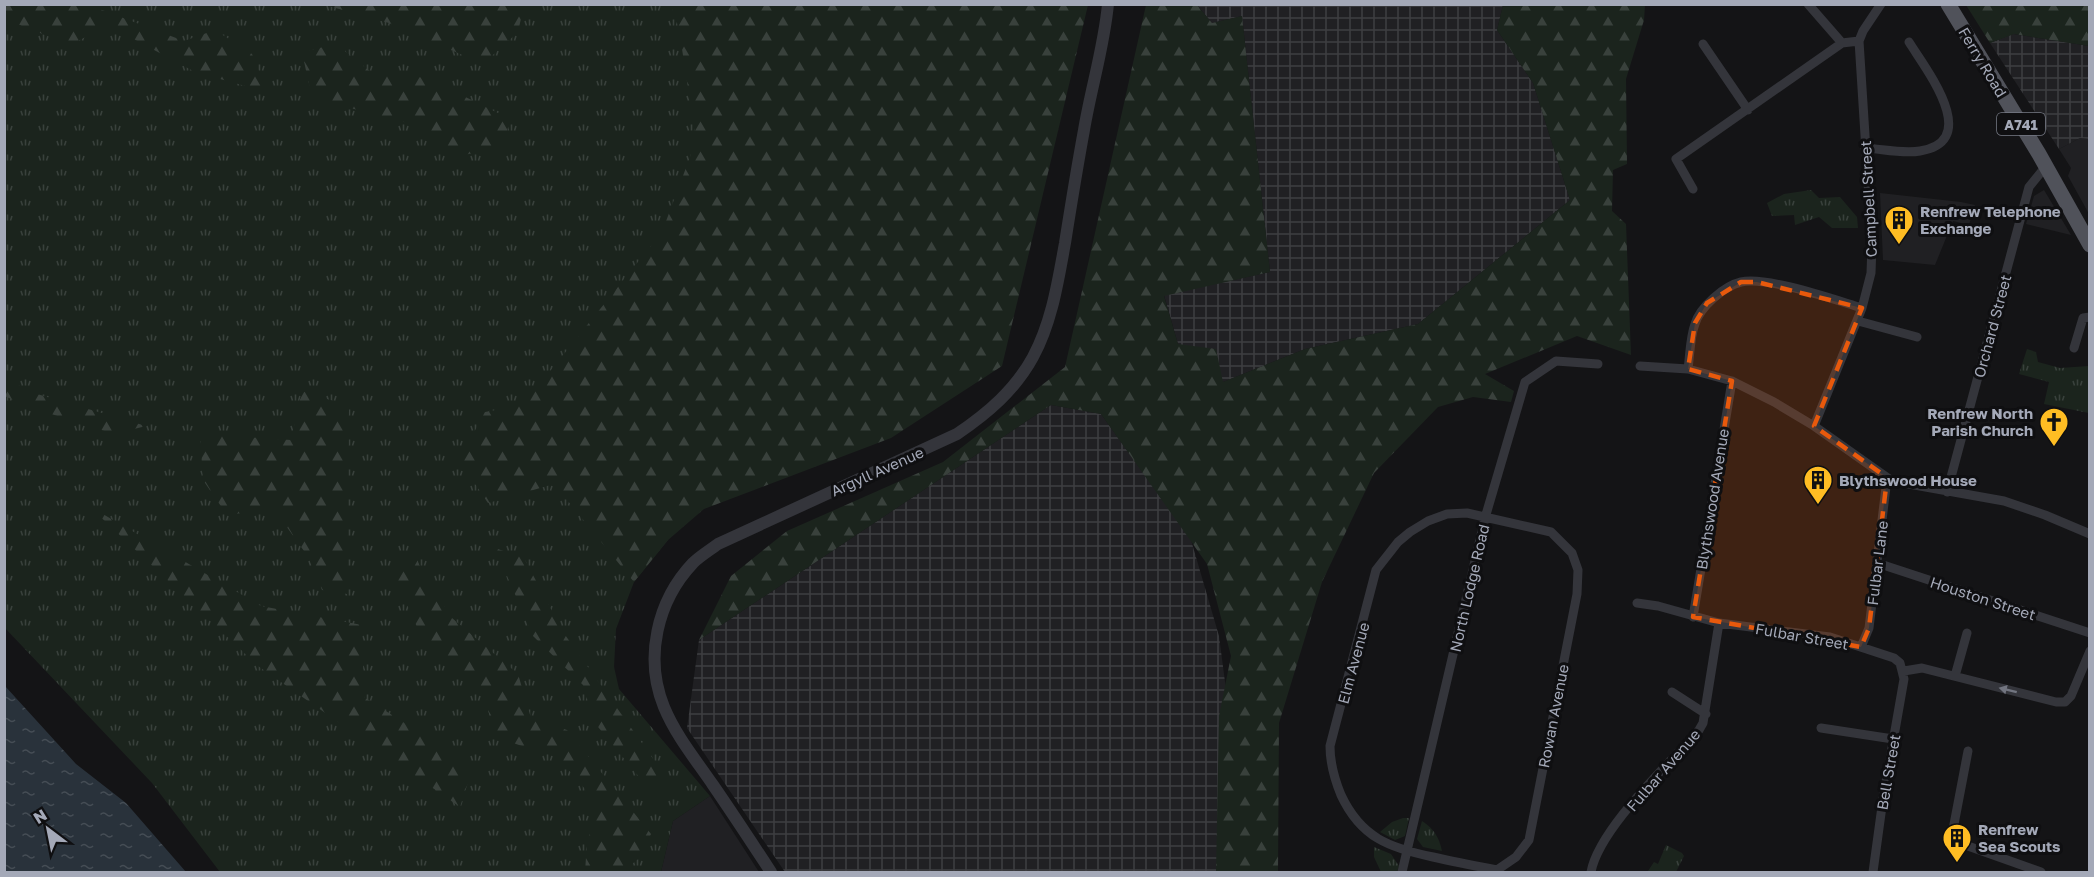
<svg xmlns="http://www.w3.org/2000/svg" width="2094" height="877" viewBox="0 0 2094 877" font-family="'Golos Text',sans-serif">
<style>
.built{fill:#202023}
.industrial{fill:url(#industrial-grid)}
.grass{fill:url(#grass-tufts)}
.forest{fill:url(#forest-firs)}
.water{fill:url(#water-ripples)}
.lines{fill:none;stroke-linecap:round;stroke-linejoin:round}
.minor{stroke:#34353b;stroke-width:9}
.tertiary{stroke:#34353b;stroke-width:12}
.primary{stroke:#50525a;stroke-width:15}
.oneway{fill:#727580}
.marked{fill:#e8590c;fill-opacity:0.2;stroke:#e8590c;stroke-width:4.5;stroke-dasharray:12 8;stroke-linejoin:round}
.labels{text-anchor:middle;dominant-baseline:central;stroke-width:6;stroke-linejoin:round;paint-order:stroke}
.shield{fill:#0f0f11;stroke:#777b86;stroke-width:1.5}
.shield-label{font-size:14px;font-weight:bold;fill:#a4a9b8}
.street-label{font-size:15px;fill:#a4a9b8;stroke:#0f0f11}
.poi-label{font-size:15px;font-weight:bold;fill:#a4a9b8;stroke:#0f0f11;text-anchor:start}
</style>
<defs>
<pattern id="industrial-grid" width="8" height="8" patternUnits="userSpaceOnUse" patternTransform="scale(1.5)"><rect width="8" height="8" fill="#202023"/><path d="M0 4h8M4 0v8" fill="none" stroke="#3d3e41"/></pattern>
<pattern id="grass-tufts" width="24" height="20" patternUnits="userSpaceOnUse" patternTransform="scale(1.5)"><rect width="24" height="20" fill="#1b241d"/><path d="M3 7l-1-3M5 7V3M7 7l1-3M15 17l-1-3M17 17v-4M19 17l1-3" fill="none" stroke="#39413c"/></pattern>
<pattern id="forest-firs" width="22" height="20" patternUnits="userSpaceOnUse" patternTransform="scale(1.5)"><rect width="22" height="20" fill="#1b241d"/><path d="M5 1l3.5 6h-7zM16 11l3.5 6h-7z" fill="#39413c"/></pattern>
<pattern id="water-ripples" width="26" height="14" patternUnits="userSpaceOnUse" patternTransform="scale(1.5)"><rect width="26" height="14" fill="#29323b"/><path d="M2 4q2-2 4 0t4 0M15 11q2-2 4 0t4 0" fill="none" stroke="#454d55"/></pattern>
</defs>
<rect width="100%" height="100%" fill="#141416"/>
<path class="built" d="M 2080,138 L 2089,139 L 2089,214 L 2068,176 L 2071,168 L 2059,149 Z
M 2044,190 L 2071,235 L 2026,224 L 2034,196 Z
M 1880,193 L 1961,202 L 1975,205 L 1969,225 L 1953,221 L 1935,265 L 1883,260 Z
M 710,796 L 759,872 L 661,872 L 673,821 Z"/>
<path class="industrial" d="M 1197,5 L 1503,5 L 1497,30 L 1533,83 L 1570,200 L 1418,324 L 1305,349 L 1223,382 L 1178,344 L 1164,295 L 1270,272 L 1242,16 L 1212,23 Z
M 2013,34 L 2089,46 L 2089,139 L 2080,138 L 2059,149 L 1990,43 Z
M 1051,405 L 1101,414 L 1191,540 L 1219,636 L 1228,705 L 1227,872 L 785,872 L 687,728 L 699,640 Z"/>
<path class="grass" d="M 5,5 L 697,5 L 750,153 L 668,540 L 634,582 L 616,629 L 614,667 L 619,689 L 710,796 L 673,821 L 661,872 L 220,872 L 152,783 L 5,628 Z
M 1811,190 L 1819,198 L 1840,197 L 1857,217 L 1858,228 L 1832,228 L 1819,217 L 1795,225 L 1794,215 L 1772,216 L 1767,203 L 1784,194 Z
M 2027,349 L 2036,352 L 2038,362 L 2060,368 L 2089,366 L 2089,413 L 2044,404 L 2049,382 L 2019,374 Z
M 1403,818 L 1409,818 L 1405,836 L 1395,840 L 1380,832 L 1392,822 Z
M 1422,821 C 1434,829 1439,837 1442,851 L 1423,847 L 1417,839 Z
M 1666,845 L 1682,853 L 1684,856 L 1676,872 L 1648,871 L 1654,862 L 1658,864 Z
M 1374,847 L 1391,854 L 1399,866 L 1397,872 L 1381,872 L 1374,857 Z"/>
<path class="forest" d="M 4,5 L 89,5 L 184,41 L 215,30 L 252,54 L 267,92 L 195,72 L 130,37 L 103,28 L 70,45 L 5,19 Z
M 325,5 L 524,4 L 524,5 L 518,32 L 483,64 L 389,23 Z
M 671,5 L 1088,5 L 1002,366 L 891,438 L 704,509 L 668,540 L 634,582 L 554,484 L 488,503 L 459,460 L 485,412 L 523,405 L 662,232 L 696,141 L 679,29 Z
M 1146,5 L 1197,5 L 1212,23 L 1242,16 L 1270,272 L 1164,296 L 1178,344 L 1216,349 L 1223,382 L 1305,349 L 1418,324 L 1570,200 L 1533,83 L 1497,30 L 1503,5 L 1645,5 L 1644,20 L 1626,79 L 1627,164 L 1613,170 L 1612,211 L 1626,224 L 1631,355 L 1577,336 L 1485,374 L 1514,391 L 1511,402 L 1473,397 L 1438,407 L 1374,473 L 1322,582 L 1279,723 L 1278,872 L 1216,872 L 1219,716 L 1231,656 L 1207,564 L 1101,414 L 1051,405 L 699,640 L 731,576 L 787,531 L 943,462 L 1065,367 Z
M 1966,5 L 2089,5 L 2089,46 L 2014,34 L 1990,43 Z
M 336,44 L 371,72 L 427,78 L 510,119 L 503,148 L 452,157 L 404,122 L 312,98 L 302,52 Z
M 5,379 L 37,394 L 146,426 L 114,434 L 23,405 L 5,396 Z
M 302,391 L 349,406 L 347,594 L 322,590 L 309,558 L 274,509 L 227,515 L 203,480 L 200,434 L 291,440 Z
M 89,506 L 261,606 L 362,625 L 364,697 L 473,767 L 460,807 L 258,666 Z
M 495,548 L 524,558 L 563,632 L 666,777 L 658,800 L 594,722 L 583,685 L 533,636 Z
M 415,558 L 452,618 L 518,674 L 531,718 L 567,730 L 651,834 L 639,858 L 623,872 L 585,872 L 587,843 L 595,817 L 585,789 L 553,752 C 534,749 503,746 493,726 C 488,716 488,703 485,693 L 430,656 L 390,567 Z"/>
<path class="water" d="M 5,686 L 76,764 L 126,803 L 186,872 L 5,872 Z"/>
<g class="lines">
<path class="minor" d="M 1808,4 L 1842,43
M 1703,44 L 1748,110
M 1865,148 C 1882,149 1903,154 1920,151 C 1983,141 1925,68 1909,42
M 1693,189 L 1676,159 L 1842,43 L 1859,41
M 1858,321 L 1917,337
M 2074,348 L 2083,318 L 2090,317
M 1640,366 L 1688,369 L 1732,381 L 1774,402 L 1814,426 L 1892,481 L 2004,501 L 2045,515 L 2090,534
M 1688,369 C 1690,355 1690,337 1695,324 C 1700,307 1724,286 1741,282 C 1767,276 1835,300 1862,308
M 1814,426 L 1862,308 L 1871,273 L 1872,245 L 1859,41 L 1863,31 L 1881,4
M 1947,492 L 2029,187 L 2046,166
M 1467,513 L 1551,532 L 1572,553 L 1578,570 L 1577,594 L 1529,840 L 1516,857 L 1497,870 C 1476,866 1455,862 1433,857 C 1390,848 1361,838 1341,795 C 1334,778 1330,764 1330,746 L 1376,570 L 1398,542 L 1410,532 L 1428,521 L 1447,514 Z
M 1877,563 L 2090,633
M 1637,603 L 1658,606 L 1719,623 L 1830,637 L 1894,658 L 1900,663 L 1904,679 L 1883,799 L 1873,872
M 1693,617 L 1732,381
M 1861,647 L 1869,628 L 1886,487 L 1892,481
M 1904,671 L 1922,668 L 2056,702 L 2065,702 L 2071,696 L 2090,651
M 1955,676 L 1967,633
M 1672,692 L 1706,714
M 1821,728 L 1893,739
M 1968,751 L 1951,840 L 2041,872
M 1402,872 L 1485,518 L 1525,382 L 1556,361 L 1598,364
M 1591,872 C 1599,829 1668,765 1699,730 L 1703,723 L 1719,623"/>
<path class="tertiary" d="M 771,872 C 752,843 733,814 713,785 C 696,760 676,736 664,707 C 644,658 657,601 693,563 C 700,556 710,550 718,544 L 957,434 C 988,413 1015,390 1033,357 C 1052,322 1058,281 1065,243 C 1071,205 1077,168 1084,130 C 1091,88 1104,47 1108,4"/>
<path class="primary" d="M 1948,4 L 2039,154 L 2090,245"/>
</g>
<defs><path id="oneway-solid" d="M-6-.8H1V-3.2L6.5 0L1 3.2V.8H-6Z" transform="scale(1.5)"/></defs>
<use class="oneway" href="#oneway-solid" transform="translate(2008 690) rotate(-166)"/>
<path class="marked" d="M 1741,282 L 1757,282 L 1862,308 L 1814,426 L 1892,481 L 1886,487 L 1869,628 L 1861,647 L 1693,617 L 1732,381 L 1688,369 L 1695,323 L 1707,303 Z"/>
<defs>
<g id="building-pin" transform="scale(1.5)"><path d="M0 17L-7.5 6A9.5 9.5 0 1 1 7.5 6Z" fill="#ffbd23" stroke="#0f0f11"/><path d="M-4-6H4V6H1V3H-1V6H-4ZM-2.5-4.3h1.7v1.8h-1.7ZM.8-4.3h1.7v1.8H.8ZM-2.5-1h1.7V.8h-1.7ZM.8-1h1.7V.8H.8Z" fill="#111"/></g>
<g id="church-pin" transform="scale(1.5)"><path d="M0 17L-7.5 6A9.5 9.5 0 1 1 7.5 6Z" fill="#ffbd23" stroke="#0f0f11"/><path d="M-1.2-6h2.4v3.5h3.3v2.4h-3.3V6h-2.4V-.1h-3.3v-2.4h3.3Z" fill="#111"/></g>
</defs>
<g fill-rule="evenodd">
<use href="#building-pin" x="1899" y="220"/>
<use href="#church-pin" x="2054" y="422"/>
<use href="#building-pin" x="1818" y="480"/>
<use href="#building-pin" x="1957" y="838"/>
</g>
<g class="labels">
<rect class="shield" x="1997" y="113" width="48" height="22" rx="4.5"/>
<g class="shield-label">
<text x="2021" y="124">A741</text>
</g>
<g class="street-label">
<text transform="translate(1983 62) rotate(59)">Ferry Road</text>
<text transform="translate(1868 199) rotate(-93)">Campbell Street</text>
<text transform="translate(1992 326) rotate(-75)">Orchard Street</text>
<text transform="translate(877 471) rotate(-24)">Argyll Avenue</text>
<text transform="translate(1712 499) rotate(-81)">Blythswood Avenue</text>
<text transform="translate(1877 563) rotate(-83)">Fulbar Lane</text>
<text transform="translate(1469 588) rotate(-77)">North Lodge Road</text>
<text transform="translate(1983 598) rotate(18)">Houston Street</text>
<text transform="translate(1802 636) rotate(10)">Fulbar Street</text>
<text transform="translate(1353 663) rotate(-75)">Elm Avenue</text>
<text transform="translate(1553 716) rotate(-79)">Rowan Avenue</text>
<text transform="translate(1663 770) rotate(-49)">Fulbar Avenue</text>
<text transform="translate(1888 772) rotate(-80)">Bell Street</text>
</g>
<g class="poi-label">
<text x="1920" y="211">Renfrew Telephone<tspan x="1920" dy="17">Exchange</tspan></text>
<text x="2033" y="413" text-anchor="end">Renfrew North<tspan x="2033" dy="17">Parish Church</tspan></text>
<text x="1839" y="480">Blythswood House</text>
<text x="1978" y="829">Renfrew<tspan x="1978" dy="17">Sea Scouts</tspan></text>
</g>
</g>
<rect width="2094" height="877" fill="none" stroke="#a4a9b8" stroke-width="12"/>
<g transform="translate(48 829) rotate(328)" stroke="#0f0f11" stroke-width="4.5" paint-order="stroke">
<path d="M0-4.5L10 22L0 15L-10 22Z" fill="#a4a9b8"/>
<text y="-9" font-size="16" font-weight="bold" text-anchor="middle" fill="#a4a9b8">N</text>
</g>
</svg>
